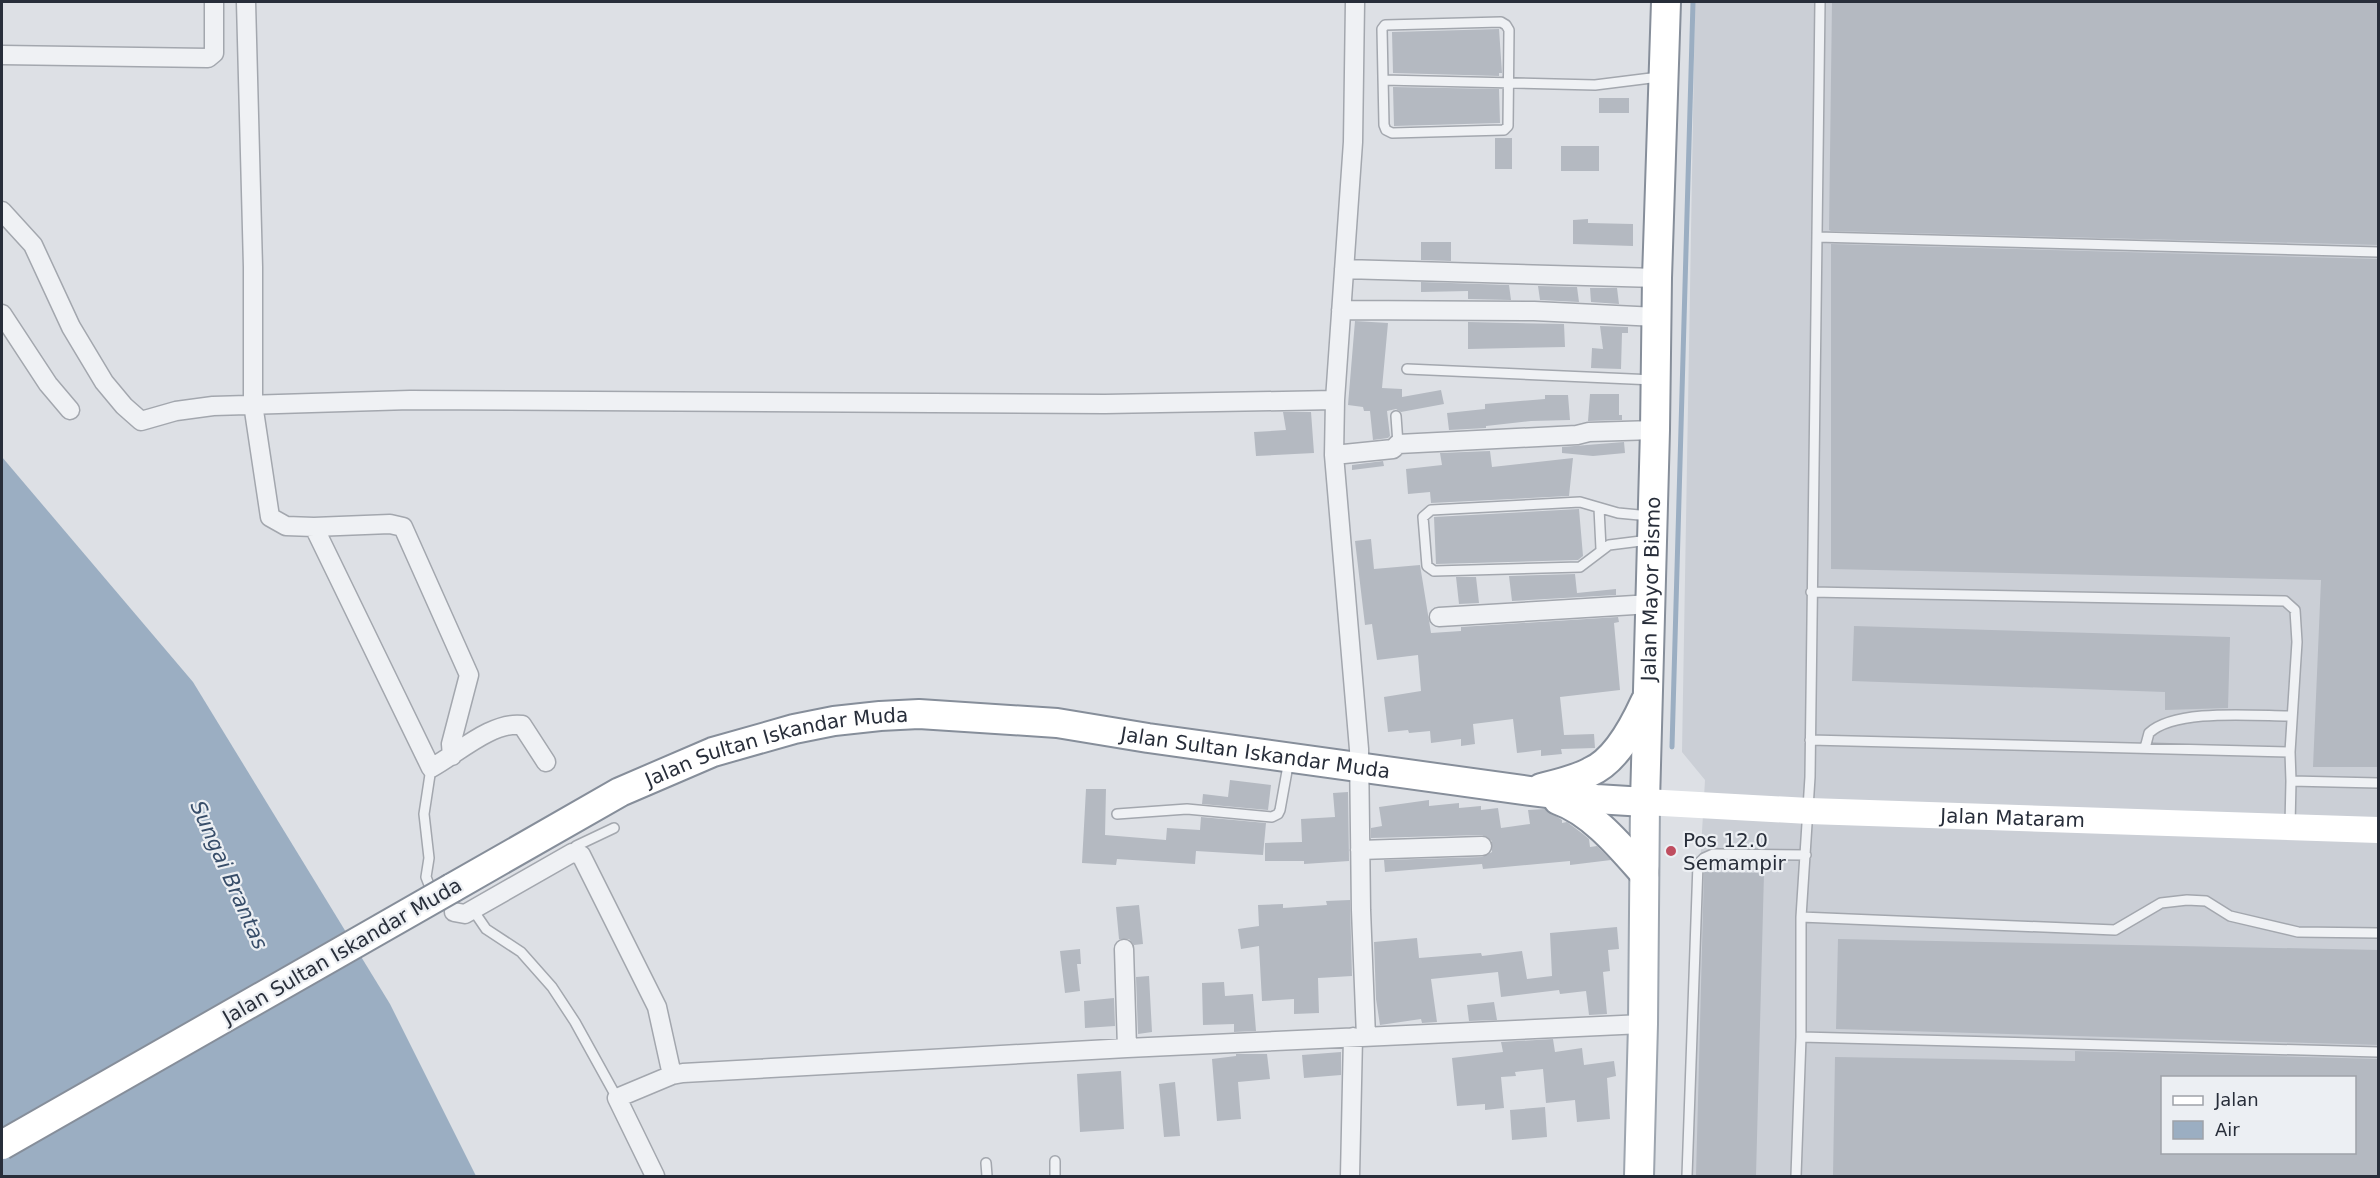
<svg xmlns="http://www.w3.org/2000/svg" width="2380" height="1178" viewBox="0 0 2380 1178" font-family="'DejaVu Sans',sans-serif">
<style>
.built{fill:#cbcfd6;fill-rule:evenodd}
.water{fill:#9baec2}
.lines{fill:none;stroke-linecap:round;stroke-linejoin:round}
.stream{stroke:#9baec2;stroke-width:5}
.building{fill:#b4b9c1;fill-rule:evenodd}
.service-casing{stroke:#a3a7ae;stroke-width:12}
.minor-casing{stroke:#a3a7ae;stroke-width:21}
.primary-casing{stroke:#9da5af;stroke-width:32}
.trunk-casing{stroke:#868e9a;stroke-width:32}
.service{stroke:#eff1f4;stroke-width:9}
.minor{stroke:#eff1f4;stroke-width:18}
.secondary{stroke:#fff;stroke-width:26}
.primary{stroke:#fff;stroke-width:28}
.trunk{stroke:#fff;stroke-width:28}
.trunk-bridge-casing{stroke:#868e9a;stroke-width:32;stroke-linecap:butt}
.trunk-bridge{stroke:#fff;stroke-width:28}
.poi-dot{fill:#bf4d5f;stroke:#eceff3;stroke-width:2}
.labels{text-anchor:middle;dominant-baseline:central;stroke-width:4.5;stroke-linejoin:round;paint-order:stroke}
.street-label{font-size:20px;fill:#282e3a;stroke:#eceff3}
.poi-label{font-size:20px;fill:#282e3a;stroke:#eceff3;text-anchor:start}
.water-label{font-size:21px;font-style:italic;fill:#374d69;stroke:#eceff3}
</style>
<rect width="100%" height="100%" fill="#dde0e5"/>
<path class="built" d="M 1695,2 L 2378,2 L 2378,1176 L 1682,1176 L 1705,780 L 1682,752 ZM 2162,1078 L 2354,1078 L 2354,1152 L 2162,1152 Z"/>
<path class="water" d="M 2,457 L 193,682 L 390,1004 L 476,1176 L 2,1176 Z"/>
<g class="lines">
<path class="stream" d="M 1672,747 L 1693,2"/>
</g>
<path class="building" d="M 1832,2 L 2379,2 L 2379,245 L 1831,231 L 1829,230 Z
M 1499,29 L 1502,73 L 1499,73 L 1499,76 L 1393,73 L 1392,32 Z
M 1393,87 L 1499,89 L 1500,123 L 1394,126 Z
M 1599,98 L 1629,98 L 1629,113 L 1599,113 Z
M 1495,138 L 1512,138 L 1512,169 L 1495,169 Z
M 1561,146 L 1599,146 L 1599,171 L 1561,171 Z
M 1588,219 L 1588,223 L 1633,224 L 1633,246 L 1573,244 L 1573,220 Z
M 1421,242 L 1451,242 L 1451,261 L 1421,260 Z
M 1831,244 L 2379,259 L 2379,767 L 2313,767 L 2321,580 L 1831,569 Z
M 1421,282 L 1509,285 L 1511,300 L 1468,299 L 1468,291 L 1421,292 Z
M 1538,286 L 1577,287 L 1579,302 L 1540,300 Z
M 1590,288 L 1617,288 L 1619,304 L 1591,302 Z
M 1355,321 L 1388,323 L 1382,388 L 1402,389 L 1402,397 L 1441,390 L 1444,404 L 1401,412 L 1396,409 L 1387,411 L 1390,436 L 1388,438 L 1373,440 L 1370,411 L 1364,411 L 1363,407 L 1348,405 Z
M 1468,322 L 1564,324 L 1565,347 L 1468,349 Z
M 1600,326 L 1628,327 L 1628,333 L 1622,333 L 1621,369 L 1591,368 L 1592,348 L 1603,349 Z
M 1590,394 L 1619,394 L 1619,415 L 1622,415 L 1622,420 L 1588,421 Z
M 1545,395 L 1568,395 L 1570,420 L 1531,421 L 1486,426 L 1486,428 L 1449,430 L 1447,413 L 1485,409 L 1485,404 L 1545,399 Z
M 1283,412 L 1311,412 L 1314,453 L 1256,456 L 1254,432 L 1286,430 Z
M 1624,442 L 1625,453 L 1593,456 L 1562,453 L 1562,447 Z
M 1490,451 L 1492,467 L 1573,458 L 1569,496 L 1431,503 L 1430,492 L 1408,494 L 1406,469 L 1442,465 L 1440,453 Z
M 1383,461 L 1384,466 L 1352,470 L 1352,465 Z
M 1579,509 L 1583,556 L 1578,560 L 1436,564 L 1434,517 Z
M 1371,539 L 1374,569 L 1420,565 L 1431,633 L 1461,631 L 1461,627 L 1618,617 L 1619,622 L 1614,623 L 1620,690 L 1560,697 L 1564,735 L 1594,734 L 1595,748 L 1561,749 L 1562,754 L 1541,756 L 1541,750 L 1517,753 L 1513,719 L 1473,724 L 1475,744 L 1461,746 L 1461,739 L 1431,743 L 1430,731 L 1409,733 L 1408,730 L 1388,732 L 1384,697 L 1421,691 L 1418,655 L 1377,660 L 1372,624 L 1365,625 L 1355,541 Z
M 1575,574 L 1577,593 L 1616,589 L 1616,595 L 1512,601 L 1509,576 Z
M 1456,577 L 1476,577 L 1479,603 L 1459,604 Z
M 1854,626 L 2230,637 L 2228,708 L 2165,710 L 2165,692 L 1852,681 Z
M 1230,780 L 1271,785 L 1268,810 L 1202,804 L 1203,794 L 1228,797 Z
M 1086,789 L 1106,789 L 1105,835 L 1166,840 L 1167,828 L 1200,830 L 1201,817 L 1266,823 L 1263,855 L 1196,851 L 1195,864 L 1117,859 L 1116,865 L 1082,863 Z
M 1348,792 L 1349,861 L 1304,864 L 1304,861 L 1265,861 L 1265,843 L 1302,842 L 1301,819 L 1335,817 L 1333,793 Z
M 1429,800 L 1429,806 L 1459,803 L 1459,808 L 1481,806 L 1481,810 L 1498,808 L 1501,828 L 1530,824 L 1528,810 L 1545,809 L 1562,820 L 1562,823 L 1567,822 L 1583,834 L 1589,839 L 1590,847 L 1597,846 L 1611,860 L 1570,865 L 1570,861 L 1483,869 L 1482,864 L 1385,872 L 1384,860 L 1482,857 L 1492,852 L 1492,841 L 1482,835 L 1371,838 L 1371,828 L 1382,826 L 1379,807 Z
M 1704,872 L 1764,873 L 1756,1176 L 1696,1176 Z
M 1350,900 L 1352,976 L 1318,978 L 1319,1013 L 1294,1014 L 1294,999 L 1262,1001 L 1259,946 L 1241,949 L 1238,929 L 1259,926 L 1258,905 L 1283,904 L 1283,908 L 1327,905 L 1326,901 Z
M 1139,905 L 1143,944 L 1134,945 L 1129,939 L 1119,939 L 1116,907 Z
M 1617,927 L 1619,949 L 1608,950 L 1610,971 L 1603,972 L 1607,1014 L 1589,1015 L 1586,991 L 1560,994 L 1559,990 L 1501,997 L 1498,972 L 1431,979 L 1437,1022 L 1422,1023 L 1421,1019 L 1380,1025 L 1376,999 L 1374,942 L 1417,938 L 1419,958 L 1481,953 L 1482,956 L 1522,951 L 1527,979 L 1552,976 L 1550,933 Z
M 1838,939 L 2379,950 L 2379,1045 L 1836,1029 Z
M 1080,949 L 1081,964 L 1077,964 L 1080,991 L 1065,993 L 1060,951 Z
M 1149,976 L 1152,1032 L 1138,1034 L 1136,977 Z
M 1224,982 L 1225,996 L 1253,994 L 1256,1031 L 1234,1032 L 1234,1024 L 1203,1025 L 1202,983 Z
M 1114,998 L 1115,1026 L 1085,1028 L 1084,1001 Z
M 1494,1002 L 1497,1020 L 1469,1021 L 1467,1005 Z
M 1553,1039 L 1555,1052 L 1582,1048 L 1584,1065 L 1614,1061 L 1616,1076 L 1607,1078 L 1610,1119 L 1577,1122 L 1575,1100 L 1546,1103 L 1543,1069 L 1515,1072 L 1516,1076 L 1501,1077 L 1504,1108 L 1485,1110 L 1485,1104 L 1457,1106 L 1452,1058 L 1503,1052 L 1501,1042 Z
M 2075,1051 L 2379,1059 L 2379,1176 L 1833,1176 L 1835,1057 L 2075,1061 ZM 2163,1077 L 2355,1077 L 2355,1152 L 2163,1152 Z
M 1341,1052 L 1341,1075 L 1304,1078 L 1302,1055 Z
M 1236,1054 L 1267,1054 L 1270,1079 L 1238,1082 L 1241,1119 L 1217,1121 L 1212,1059 L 1236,1056 Z
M 1121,1071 L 1124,1129 L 1080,1132 L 1077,1074 Z
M 1175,1082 L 1180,1136 L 1164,1137 L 1159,1084 Z
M 1545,1107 L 1547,1137 L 1512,1140 L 1510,1110 Z"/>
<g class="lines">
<g class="service-casing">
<path id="service" d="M 1501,22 L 1506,25 L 1509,30 L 1508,126 L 1504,130 L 1392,133 L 1386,130 L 1384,125 L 1382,29 L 1385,25 Z
M 1383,80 L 1595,85 L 1659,77
M 1817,237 L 2378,252
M 1407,369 L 1654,380
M 1396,416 L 1398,444
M 1599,508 L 1601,549
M 1649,540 L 1609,545 L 1580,567 L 1434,571 L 1427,566 L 1423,517 L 1431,510 L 1580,502 L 1618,513 L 1650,516
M 1811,592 L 2285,601 L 2295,610 L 2297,642 L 2290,752
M 1810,740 L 2290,752 L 2291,781 L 2378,783
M 2145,748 L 2149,733 C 2176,708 2255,716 2292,716
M 431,768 L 424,814 L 429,858 L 426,877 L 433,895
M 1117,814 L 1187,809 L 1272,817 L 1278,814 L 1280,810 L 1289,760
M 2290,825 L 2291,781
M 577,853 L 576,846 L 614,828
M 473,910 L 486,929 L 521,952 L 552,987 L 575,1022 L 617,1098
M 1801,917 L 2115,930 L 2161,903 L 2187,900 L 2206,901 L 2230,916 L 2298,932 L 2378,933
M 1801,1037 L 2378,1052
M 986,1163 L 987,1176
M 1055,1176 L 1055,1161
M 1687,1176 L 1698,864 L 1704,858 L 1713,854 L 1806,855
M 1796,1176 L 1801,1037 L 1801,917 L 1810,777 L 1820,2"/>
</g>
<g class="minor-casing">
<path id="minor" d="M 246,2 L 253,267 L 253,404 L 270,517 L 286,526 L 314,527 L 431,768 C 457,754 492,721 522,725 L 546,762
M 1355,2 L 1353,142 L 1335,400 L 1334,455 L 1359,749 L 1361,910 L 1366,1037
M 2,55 L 208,58 L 214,53 L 214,2
M 2,211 L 33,245 L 71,327 L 104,382 L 124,406 L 141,421 L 176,411 L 213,406 L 410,400 L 1105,404 L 1335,400
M 1344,269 L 1657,278
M 1341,310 L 1534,311 L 1657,317
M 2,314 L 48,384 L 70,410
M 1334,455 L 1393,449 L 1398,444 L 1577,435 L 1589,432 L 1655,430
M 314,527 L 390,524 L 403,527 L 469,675 L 451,744 L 452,756
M 1439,617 L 1651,604
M 1360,850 L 1482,846
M 454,912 L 465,914 L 572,853 L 581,855 L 657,1007 L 672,1075
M 1124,949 L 1127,1048
M 655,1176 L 617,1098 L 672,1075 L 683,1073 L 1127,1048 L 1643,1024
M 1350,1176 L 1353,1037"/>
</g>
<g class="primary-casing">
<path id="primary" d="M 1639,1176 L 1643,1024 L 1645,802"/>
</g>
<g class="trunk-casing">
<g id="trunk">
<path d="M 1541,788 C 1557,784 1575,780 1590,772 C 1616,761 1634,726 1645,702"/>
<path d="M 1558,800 C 1592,812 1620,846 1643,872"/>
<path id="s2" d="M 452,888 L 620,792 L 713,752 L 794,729 L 834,721 L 880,716 L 919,714 L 1057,723 L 1148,738 L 1530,791 L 1596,799 L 1645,802 L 1655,430 L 1657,278 L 1666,2"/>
</g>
</g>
<use href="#service" class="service"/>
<use href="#minor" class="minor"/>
<path class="secondary" id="s1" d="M 1645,802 L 1809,811 L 2378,830"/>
<use href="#primary" class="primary"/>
<use href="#trunk" class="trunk"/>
<g class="trunk-bridge-casing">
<path id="trunk-bridge" d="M 2,1145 L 452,888"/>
</g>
<use href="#trunk-bridge" class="trunk-bridge"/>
</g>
<circle class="poi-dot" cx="1671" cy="851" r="6"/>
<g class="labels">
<g class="street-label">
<text stroke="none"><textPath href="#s2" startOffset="1450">Jalan Mayor Bismo</textPath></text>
<text stroke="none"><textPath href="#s2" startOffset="358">Jalan Sultan Iskandar Muda</textPath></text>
<text stroke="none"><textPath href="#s2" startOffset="844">Jalan Sultan Iskandar Muda</textPath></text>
<text stroke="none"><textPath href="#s1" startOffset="368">Jalan Mataram</textPath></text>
<text transform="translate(342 951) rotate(-30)">Jalan Sultan Iskandar Muda</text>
</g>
<g class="poi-label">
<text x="1683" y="840">Pos 12.0<tspan x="1683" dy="23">Semampir</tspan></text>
</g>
<g class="water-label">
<text transform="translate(229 875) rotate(66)">Sungai Brantas</text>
</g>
</g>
<rect width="2380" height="1178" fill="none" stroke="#282e3a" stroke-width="6"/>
<rect x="2161" y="1076" width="195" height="78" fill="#eceff3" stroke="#9ea2a9" stroke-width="1.5"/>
<rect x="2173" y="1096" width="30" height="9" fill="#ffffff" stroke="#9ea2a9" stroke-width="1.5"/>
<text x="2215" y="1106" font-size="18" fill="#282e3a">Jalan</text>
<rect x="2173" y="1121" width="30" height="18" fill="#9baec2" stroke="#9ea2a9" stroke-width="1.5"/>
<text x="2215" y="1136" font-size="18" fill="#282e3a">Air</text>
</svg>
